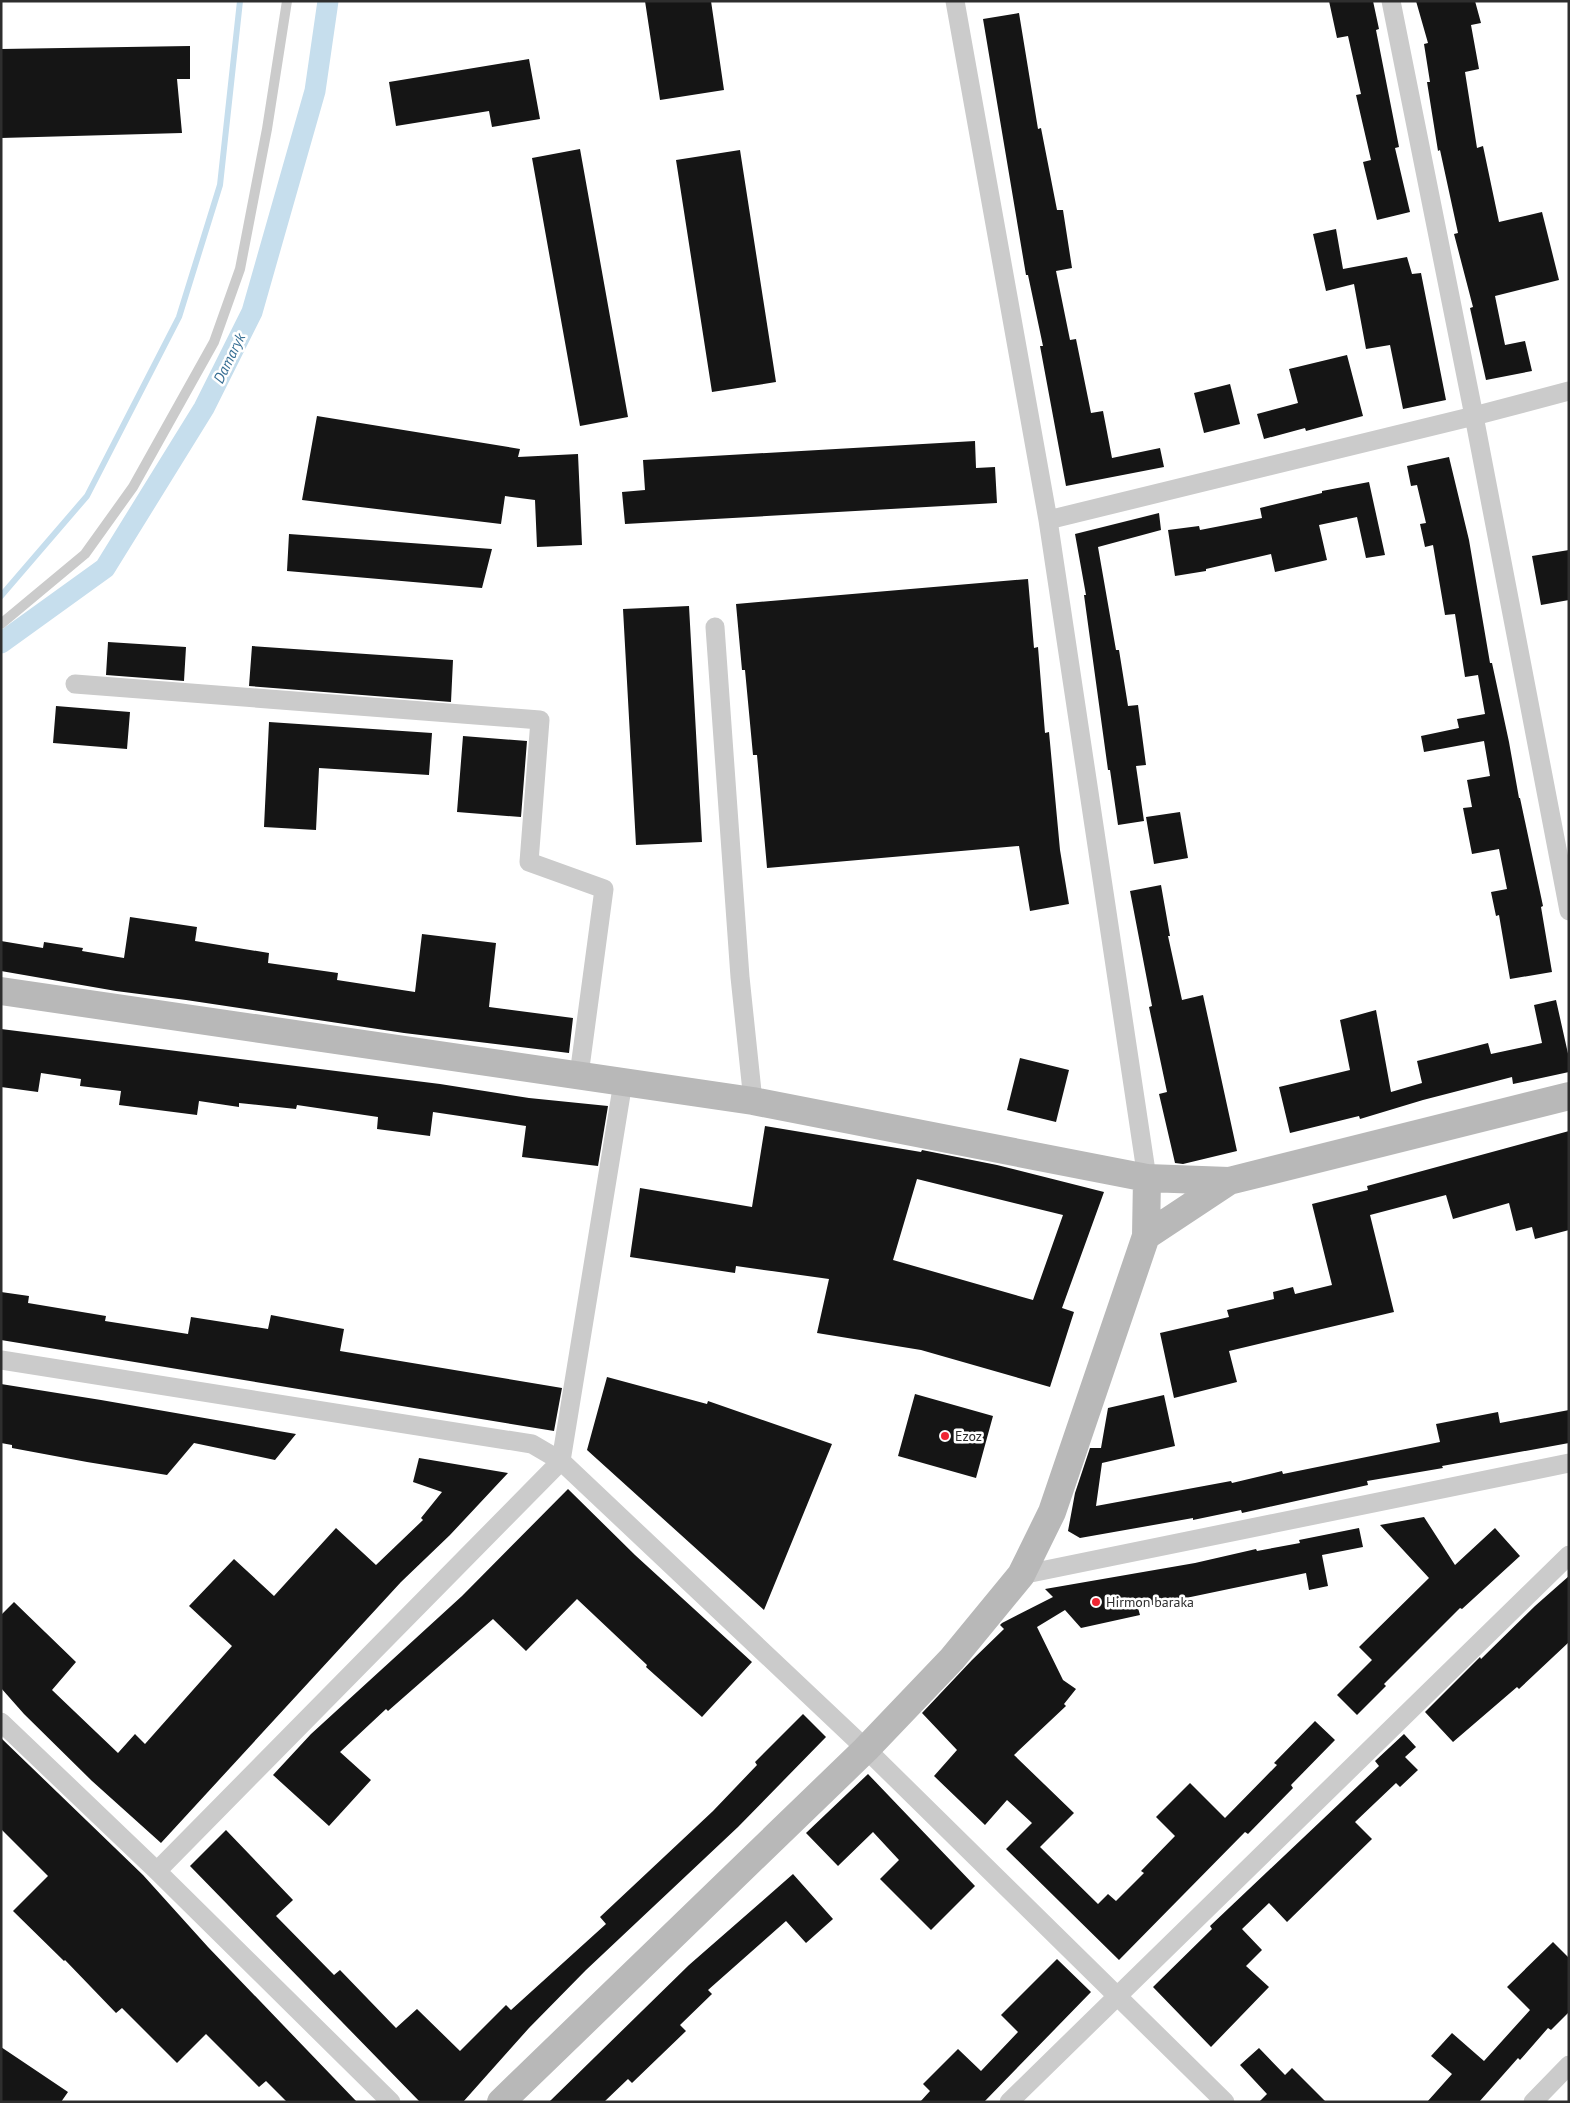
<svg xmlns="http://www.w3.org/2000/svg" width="1570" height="2103" viewBox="0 0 1570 2103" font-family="'PT Sans',sans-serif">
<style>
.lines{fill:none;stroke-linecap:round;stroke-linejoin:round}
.stream{stroke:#c6deed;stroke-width:6}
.canal{stroke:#c6deed;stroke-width:21}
.building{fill:#151515;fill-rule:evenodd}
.lane{stroke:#cbcbcb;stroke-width:10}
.street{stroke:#cbcbcb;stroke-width:19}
.secondary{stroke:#b8b8b8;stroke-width:28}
.poi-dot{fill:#ef2633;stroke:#fff;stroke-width:2}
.labels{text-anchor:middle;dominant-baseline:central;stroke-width:5;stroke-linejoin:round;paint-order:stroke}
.poi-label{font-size:14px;fill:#2e2e2e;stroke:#fff;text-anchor:start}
.water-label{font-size:15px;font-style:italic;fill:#386f94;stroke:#fff}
</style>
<rect width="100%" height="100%" fill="#fff"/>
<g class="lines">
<path class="stream" d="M 1,596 L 87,496 L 179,317 L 220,185 L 240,1"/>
<path class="canal" d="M 1,643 L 105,568 L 204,408 L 252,312 L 315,91 L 328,1"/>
</g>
<path class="building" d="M 645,1 L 711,1 L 724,90 L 660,100 Z
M 1329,1 L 1373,1 L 1379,29 L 1376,30 L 1399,147 L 1395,148 L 1410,212 L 1377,220 L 1363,162 L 1371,160 L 1356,95 L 1361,94 L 1348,36 L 1337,38 Z
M 1416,1 L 1475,1 L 1481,23 L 1471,25 L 1479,69 L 1465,72 L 1477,148 L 1483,146 L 1499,222 L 1542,212 L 1559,280 L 1495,296 L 1505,345 L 1525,341 L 1532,371 L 1486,380 L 1470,308 L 1473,307 L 1454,234 L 1458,233 L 1440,150 L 1438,151 L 1427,82 L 1430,82 L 1424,44 L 1428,43 Z
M 1019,13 L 1038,129 L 1041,128 L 1057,210 L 1063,210 L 1072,268 L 1056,271 L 1070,340 L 1076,339 L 1091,413 L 1103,411 L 1112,458 L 1160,448 L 1164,467 L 1066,486 L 1040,346 L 1043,346 L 1028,275 L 1026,275 L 983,19 Z
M 190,46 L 190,79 L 177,79 L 182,133 L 1,138 L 1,49 Z
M 529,59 L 540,119 L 492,127 L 489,111 L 396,126 L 389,82 Z
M 580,149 L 628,417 L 580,426 L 532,158 Z
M 740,150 L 776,382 L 712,392 L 676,160 Z
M 1336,229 L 1343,269 L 1407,257 L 1412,274 L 1421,273 L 1446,400 L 1403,409 L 1390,345 L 1366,349 L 1354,284 L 1326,291 L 1313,234 Z
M 1347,355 L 1363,416 L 1306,431 L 1305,428 L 1264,439 L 1257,414 L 1298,403 L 1289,369 Z
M 1230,384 L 1240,424 L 1204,433 L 1194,393 Z
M 317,416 L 520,449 L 518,457 L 578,454 L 582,545 L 537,547 L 535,500 L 505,496 L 501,524 L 302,500 Z
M 975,441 L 976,468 L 995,467 L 997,503 L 625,524 L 622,492 L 645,490 L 643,460 Z
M 1449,457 L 1469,540 L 1490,663 L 1492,663 L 1509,742 L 1519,798 L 1520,798 L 1543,906 L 1541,907 L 1552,972 L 1510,979 L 1499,915 L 1496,916 L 1491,892 L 1507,889 L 1499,849 L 1472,854 L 1463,808 L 1472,807 L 1467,780 L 1490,776 L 1484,741 L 1424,752 L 1421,736 L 1459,728 L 1457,719 L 1485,714 L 1478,675 L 1465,677 L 1455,614 L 1445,615 L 1433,545 L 1425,547 L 1420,524 L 1426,523 L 1417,485 L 1411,486 L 1407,466 Z
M 1369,482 L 1385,555 L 1366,558 L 1357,517 L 1319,525 L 1327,560 L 1275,572 L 1271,554 L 1206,569 L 1206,571 L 1175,576 L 1168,530 L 1199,526 L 1200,530 L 1262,518 L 1260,508 L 1322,493 L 1322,491 Z
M 1159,513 L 1161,530 L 1098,547 L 1116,650 L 1119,650 L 1128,706 L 1138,705 L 1146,765 L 1136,766 L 1144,821 L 1118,825 L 1110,770 L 1108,770 L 1084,595 L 1086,595 L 1075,534 Z
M 289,534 L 492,549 L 482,588 L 287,571 Z
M 1569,550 L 1569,600 L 1541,605 L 1532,556 Z
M 1028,579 L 1034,648 L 1038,647 L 1045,733 L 1049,732 L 1060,850 L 1069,904 L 1030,911 L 1019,846 L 767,868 L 757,755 L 753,755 L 745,670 L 742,670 L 736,604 Z
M 689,606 L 702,842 L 636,845 L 623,609 Z
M 108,642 L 186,647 L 184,681 L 106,675 Z
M 252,646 L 453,660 L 451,702 L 249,686 Z
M 56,706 L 130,712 L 127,749 L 53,743 Z
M 269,722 L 432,733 L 429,775 L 319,768 L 316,830 L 264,827 Z
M 463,736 L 527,741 L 521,817 L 457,812 Z
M 1180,812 L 1188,858 L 1154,864 L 1146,817 Z
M 1161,885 L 1170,936 L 1168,936 L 1182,1000 L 1203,995 L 1237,1151 L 1183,1164 L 1175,1163 L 1159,1094 L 1167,1092 L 1149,1007 L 1152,1006 L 1130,891 Z
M 130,917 L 197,927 L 195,941 L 269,953 L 268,963 L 338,973 L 337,980 L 415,992 L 422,934 L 496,943 L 489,1007 L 573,1018 L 569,1053 L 404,1033 L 186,1000 L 116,991 L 1,971 L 1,941 L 43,948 L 44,942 L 83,948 L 82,951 L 124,958 Z
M 1556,1000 L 1569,1058 L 1569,1072 L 1513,1084 L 1512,1077 L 1423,1100 L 1360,1119 L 1359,1116 L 1290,1133 L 1279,1087 L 1350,1070 L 1340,1020 L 1376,1010 L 1391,1092 L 1422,1083 L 1417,1061 L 1488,1043 L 1491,1054 L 1542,1043 L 1534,1005 Z
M 1,1029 L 440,1084 L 529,1098 L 608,1106 L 598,1166 L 522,1157 L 526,1126 L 433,1112 L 430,1136 L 377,1129 L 378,1117 L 297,1105 L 296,1109 L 239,1103 L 239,1107 L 199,1101 L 197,1115 L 119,1105 L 121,1091 L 80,1086 L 81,1079 L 41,1073 L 38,1092 L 1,1087 Z
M 1020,1058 L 1069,1070 L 1056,1122 L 1007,1110 Z
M 765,1126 L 921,1152 L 922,1150 L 997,1165 L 1104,1192 L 1062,1308 L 1074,1312 L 1050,1387 L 921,1350 L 817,1333 L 829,1279 L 736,1266 L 735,1273 L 630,1257 L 640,1188 L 752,1207 ZM 917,1179 L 1063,1215 L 1033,1300 L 893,1260 Z
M 1569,1131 L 1569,1230 L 1535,1239 L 1532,1227 L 1516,1231 L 1509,1203 L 1453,1219 L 1446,1195 L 1370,1215 L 1394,1312 L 1229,1351 L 1237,1382 L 1174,1398 L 1160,1333 L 1229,1317 L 1227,1310 L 1274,1299 L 1273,1292 L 1293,1287 L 1295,1294 L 1332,1285 L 1312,1204 L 1368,1190 L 1367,1186 Z
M 1,1292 L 29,1296 L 28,1303 L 106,1316 L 105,1321 L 188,1334 L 191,1317 L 268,1329 L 271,1315 L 344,1329 L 340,1351 L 562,1388 L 554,1431 L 1,1340 Z
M 607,1377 L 707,1404 L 708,1401 L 832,1444 L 764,1610 L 587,1450 Z
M 1,1384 L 101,1400 L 296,1434 L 275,1460 L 194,1443 L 167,1475 L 87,1462 L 12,1448 L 12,1445 L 1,1443 Z
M 915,1394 L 993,1416 L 976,1478 L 898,1456 Z
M 1164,1395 L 1175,1446 L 1102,1463 L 1096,1506 L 1231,1481 L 1232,1483 L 1282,1471 L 1283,1474 L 1440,1442 L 1436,1424 L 1498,1412 L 1500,1423 L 1569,1410 L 1569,1443 L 1442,1466 L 1443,1468 L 1367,1481 L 1368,1485 L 1242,1513 L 1241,1510 L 1193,1520 L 1193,1518 L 1080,1538 L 1068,1531 L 1075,1493 L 1090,1448 L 1101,1448 L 1108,1408 Z
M 419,1458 L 508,1473 L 450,1535 L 401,1582 L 161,1843 L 92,1781 L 24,1714 L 1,1688 L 1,1615 L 14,1602 L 76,1662 L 52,1690 L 118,1753 L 135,1734 L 145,1744 L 232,1646 L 189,1606 L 234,1559 L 274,1596 L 336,1528 L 376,1565 L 423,1520 L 421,1518 L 442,1492 L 413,1482 Z
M 568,1489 L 635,1555 L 752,1662 L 702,1717 L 646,1667 L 647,1665 L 577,1599 L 526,1651 L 493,1619 L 388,1711 L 386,1709 L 340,1752 L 371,1780 L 329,1826 L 273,1775 L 311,1734 L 462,1596 Z
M 1424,1517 L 1455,1565 L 1495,1528 L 1520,1556 L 1462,1609 L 1460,1608 L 1384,1684 L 1386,1686 L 1357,1715 L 1337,1695 L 1372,1660 L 1359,1647 L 1429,1578 L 1380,1525 Z
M 1359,1528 L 1363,1547 L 1322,1555 L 1328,1586 L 1309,1590 L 1306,1573 L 1138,1608 L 1140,1615 L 1081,1628 L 1065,1610 L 1037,1627 L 1063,1680 L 1076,1689 L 1064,1704 L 1066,1706 L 1014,1755 L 1074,1813 L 1040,1847 L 1098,1904 L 1108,1894 L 1116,1901 L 1144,1873 L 1141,1871 L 1175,1836 L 1156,1817 L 1190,1783 L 1225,1818 L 1277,1765 L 1274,1763 L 1315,1721 L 1335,1740 L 1291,1785 L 1293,1788 L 1248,1834 L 1245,1832 L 1119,1960 L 1006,1849 L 1032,1823 L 1007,1800 L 985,1825 L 934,1776 L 957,1750 L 922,1713 L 972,1660 L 1004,1629 L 1000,1625 L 1002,1623 L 1053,1597 L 1045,1589 L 1195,1563 L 1256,1549 L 1257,1551 L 1300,1543 L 1299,1540 Z
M 1569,1576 L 1569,1642 L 1519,1689 L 1517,1687 L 1453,1742 L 1425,1712 L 1480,1657 L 1481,1659 L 1535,1606 Z
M 803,1714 L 826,1737 L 738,1827 L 586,1970 L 529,2028 L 463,2102 L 420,2102 L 190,1866 L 226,1830 L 293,1900 L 276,1916 L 334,1975 L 340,1970 L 396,2028 L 417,2009 L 460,2051 L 506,2005 L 511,2010 L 606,1924 L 600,1917 L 713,1811 L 757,1765 L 755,1762 Z
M 1404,1734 L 1416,1747 L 1405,1757 L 1418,1770 L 1400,1787 L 1396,1783 L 1355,1822 L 1372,1839 L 1287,1922 L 1269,1903 L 1242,1929 L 1262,1950 L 1246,1966 L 1269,1987 L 1211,2047 L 1153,1987 L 1212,1929 L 1210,1926 L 1379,1766 L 1375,1761 Z
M 1,1738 L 143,1875 L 208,1947 L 357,2102 L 287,2102 L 266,2081 L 259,2087 L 206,2034 L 177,2063 L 122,2008 L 116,2013 L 65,1960 L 64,1961 L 13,1911 L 48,1876 L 1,1829 Z
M 868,1774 L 975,1886 L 931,1930 L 880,1879 L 899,1860 L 873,1832 L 838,1866 L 806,1833 Z
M 793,1874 L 833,1919 L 806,1943 L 786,1921 L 708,1990 L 712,1994 L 680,2025 L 686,2031 L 632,2083 L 628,2079 L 604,2102 L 549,2102 L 689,1965 Z
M 1553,1942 L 1569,1958 L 1569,2012 L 1551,2030 L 1548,2028 L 1520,2060 L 1518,2058 L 1479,2102 L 1427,2102 L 1452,2074 L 1431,2056 L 1452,2033 L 1484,2061 L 1530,2010 L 1507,1987 Z
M 1057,1959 L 1091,1992 L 984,2102 L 920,2102 L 930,2091 L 923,2084 L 958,2049 L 981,2071 L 1018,2032 L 1001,2015 Z
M 1,2047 L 68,2092 L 61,2102 L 1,2102 Z
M 1259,2048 L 1285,2075 L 1292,2068 L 1326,2102 L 1259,2102 L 1267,2094 L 1240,2065 Z"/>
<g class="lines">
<path class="lane" d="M 1,624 L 85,554 L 133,487 L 214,342 L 240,269 L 267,129 L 287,1"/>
<path class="street" d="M 955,1 L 1048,520 L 1147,1178
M 1391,1 L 1474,416 L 1569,911
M 1048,520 L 1474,416 L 1569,391
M 715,627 L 740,977 L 753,1101
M 75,684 L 540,720 L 529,862 L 604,889 L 579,1075
M 1,1360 L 532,1444 L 561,1461 L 866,1749 L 1225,2102
M 1021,1575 L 1569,1463
M 1,1722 L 157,1871 L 391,2102
M 157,1871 L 561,1461 L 623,1082
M 1009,2102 L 1569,1555
M 1533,2102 L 1569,2065"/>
<path class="secondary" d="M 1,991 L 753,1101 L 1147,1178
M 1146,1236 L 1229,1181
M 501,2102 L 866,1749 L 952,1659 L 1021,1575 L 1052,1512 L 1146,1236 L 1147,1178 L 1229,1181 L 1569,1096"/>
</g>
<g class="poi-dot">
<circle cx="945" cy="1436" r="5"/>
<circle cx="1096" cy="1602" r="5"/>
</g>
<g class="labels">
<g class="poi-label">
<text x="955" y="1436">Ezoz</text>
<text x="1106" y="1602">Hirmon baraka</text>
</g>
<g class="water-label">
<text transform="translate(229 358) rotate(-64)">Damaryk</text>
</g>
</g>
<rect width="1570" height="2103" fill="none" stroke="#2e2e2e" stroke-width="5"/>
</svg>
